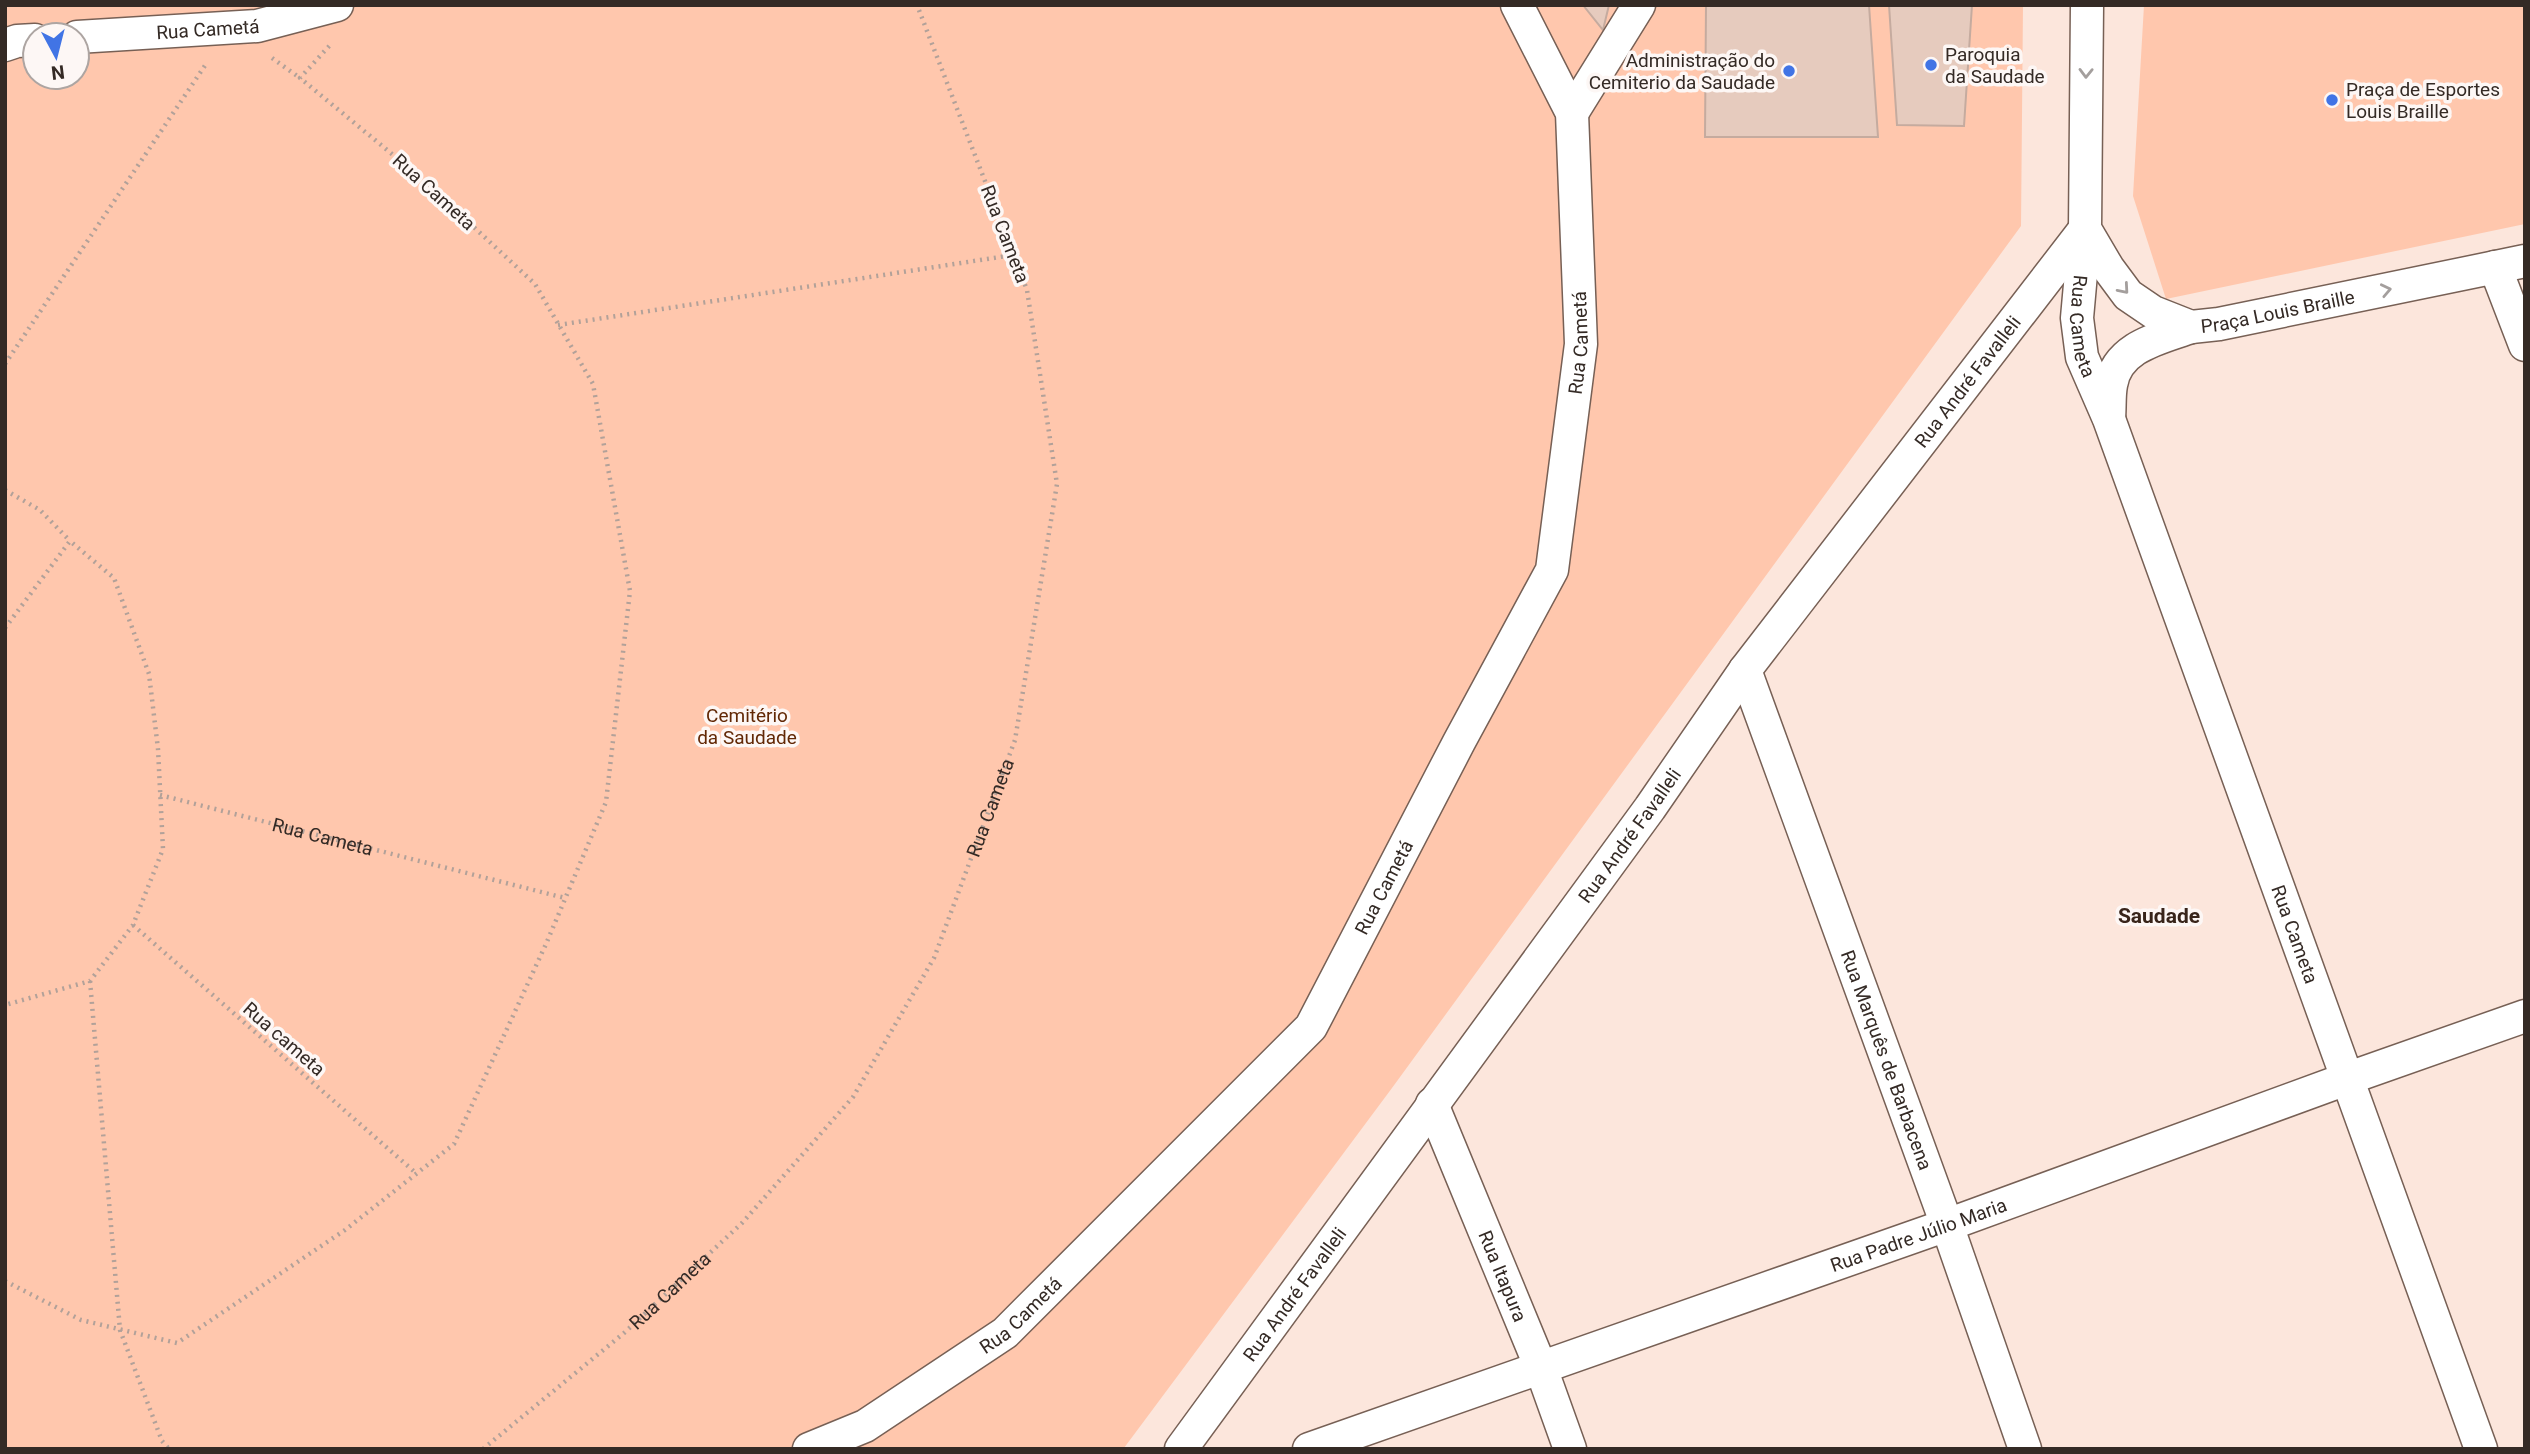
<svg xmlns="http://www.w3.org/2000/svg" width="2530" height="1454" viewBox="0 0 2530 1454" font-family="Roboto,sans-serif">
<style>
.green{fill:#ffc7ad;fill-rule:evenodd}
.building{fill:#e6cbbe;stroke:#c5ab9f;stroke-width:2}
.lines{fill:none;stroke-linecap:round;stroke-linejoin:round}
.street-casing{stroke:#776055;stroke-width:35}
.path{stroke:#b2a199;stroke-width:4.5;stroke-dasharray:2 5;stroke-linecap:butt}
.street{stroke:#fff;stroke-width:32}
.oneway{stroke:#a49f9d}
.poi-dot{fill:#4174e5;stroke:#fdf7f5;stroke-width:2.5}
.labels{text-anchor:middle;dominant-baseline:central;stroke-width:7;stroke-linejoin:round;paint-order:stroke}
.street-label{font-size:19px;fill:#342a25;stroke:#fdf7f5}
.poi-label{font-size:19px;fill:#342a25;stroke:#fdf7f5;text-anchor:start}
.park-label{font-size:19px;fill:#622805;stroke:#fdf7f5}
.neighbourhood-label{font-size:21px;font-weight:bold;fill:#38241a;stroke:#fdf7f5}
</style>
<rect width="100%" height="100%" fill="#fce6dc"/>
<path class="green" d="M 5,5 L 2023,5 L 2021,226 L 1392,1088 L 1124,1448 L 5,1449 ZM 35,35 L 77,35 L 77,77 L 35,77 Z
M 2144,5 L 2525,5 L 2525,224 L 2166,299 L 2133,196 Z"/>
<path class="building" d="M 1583,5 L 1609,5 L 1603,30 Z
M 1706,5 L 1869,5 L 1878,137 L 1705,137 Z
M 1889,5 L 1972,5 L 1964,126 L 1897,125 Z"/>
<g class="lines">
<g class="street-casing">
<g id="street">
<path id="s3" d="M 2087,5 L 2085,229 L 2108,268 L 2128,295 L 2153,312 L 2191,327 L 2219,324 L 2525,261"/>
<path id="s4" d="M 77,37 L 257,26 L 337,5"/>
<path d="M 5,45 L 17,41 L 35,40"/>
<path d="M 1572,113 L 1639,5"/>
<path id="s5" d="M 2085,229 L 2077,318 L 2082,357 L 2109,419 L 2481,1449"/>
<path d="M 2495,267 L 2525,345"/>
<path d="M 2109,418 C 2110,407 2109,395 2111,385 C 2117,346 2161,338 2191,327"/>
<path id="s6" d="M 1745,670 L 1947,1225 L 2025,1449"/>
<path id="s7" d="M 1432,1104 L 1541,1368 L 1570,1449"/>
<path id="s8" d="M 809,1449 L 865,1426 L 1005,1333 L 1311,1027 L 1459,742 L 1552,570 L 1581,344 L 1572,113 L 1517,5"/>
<path id="s9" d="M 1181,1449 L 1650,808 L 1745,670 L 2085,229"/>
<path id="s10" d="M 1309,1449 L 1947,1225 L 2349,1078 L 2525,1016"/>
</g>
</g>
<g class="path">
<path d="M 272,58 L 300,78"/>
<path d="M 558,325 L 1013,255"/>
<path d="M 5,364 L 206,64"/>
<path d="M 5,490 L 40,510 L 70,541"/>
<path d="M 5,628 L 70,541 L 114,578 L 149,674 L 158,749 L 163,849 L 133,925 L 90,981 L 5,1005"/>
<path id="s1" d="M 160,795 L 565,898"/>
<path d="M 133,925 L 417,1174"/>
<path d="M 90,981 L 120,1330 L 162,1441 L 169,1449"/>
<path d="M 5,1281 L 81,1320 L 177,1343 L 345,1230 L 454,1144 L 546,944 L 606,802 L 630,591 L 593,384 L 535,284 L 421,178 L 300,78 L 331,44"/>
<path id="s2" d="M 483,1449 L 624,1333 L 742,1223 L 853,1097 L 934,958 L 1015,740 L 1057,484 L 1027,290 L 917,5"/>
</g>
<use href="#street" class="street"/>
</g>
<defs><path id="oneway-chevron" d="M-2-3.5L2.5 0L-2 3.5" fill="none" stroke-width="1.6" stroke-linecap="round" stroke-linejoin="round" transform="scale(1.75)"/></defs>
<g class="oneway">
<use href="#oneway-chevron" transform="translate(2086 73) rotate(91)"/>
<use href="#oneway-chevron" transform="translate(2124 289) rotate(49)"/>
<use href="#oneway-chevron" transform="translate(2386 290) rotate(-12)"/>
</g>
<g class="poi-dot">
<circle cx="1931" cy="65" r="7"/>
<circle cx="1789" cy="71" r="7"/>
<circle cx="2332" cy="100" r="7"/>
</g>
<g class="labels">
<g class="street-label">
<text stroke="none"><textPath href="#s4" startOffset="131">Rua Cametá</textPath></text>
<text transform="translate(434 192) rotate(42)">Rua Cameta</text>
<text transform="translate(1005 234) rotate(69)">Rua Cameta</text>
<text stroke="none"><textPath href="#s3" startOffset="462">Praça Louis Braille</textPath></text>
<text stroke="none"><textPath href="#s5" startOffset="98">Rua Cameta</textPath></text>
<text stroke="none"><textPath href="#s8" startOffset="1407">Rua Cametá</textPath></text>
<text stroke="none"><textPath href="#s9" startOffset="1326">Rua André Favalleli</textPath></text>
<text stroke="none"><textPath href="#s2" startOffset="833">Rua Cameta</textPath></text>
<text stroke="none"><textPath href="#s1" startOffset="168">Rua Cameta</textPath></text>
<text stroke="none"><textPath href="#s9" startOffset="760">Rua André Favalleli</textPath></text>
<text stroke="none"><textPath href="#s8" startOffset="819">Rua Cametá</textPath></text>
<text stroke="none"><textPath href="#s5" startOffset="744">Rua Cameta</textPath></text>
<text transform="translate(284 1039) rotate(41)">Rua cameta</text>
<text stroke="none"><textPath href="#s6" startOffset="415">Rua Marquês de Barbacena</textPath></text>
<text stroke="none"><textPath href="#s10" startOffset="646">Rua Padre Júlio Maria</textPath></text>
<text stroke="none"><textPath href="#s7" startOffset="186">Rua Itapura</textPath></text>
<text stroke="none"><textPath href="#s2" startOffset="245">Rua Cameta</textPath></text>
<text stroke="none"><textPath href="#s9" startOffset="192">Rua André Favalleli</textPath></text>
<text stroke="none"><textPath href="#s8" startOffset="252">Rua Cametá</textPath></text>
</g>
<g class="poi-label">
<text x="1945" y="54">Paroquia<tspan x="1945" dy="22">da Saudade</tspan></text>
<text x="1775" y="60" text-anchor="end">Administração do<tspan x="1775" dy="22">Cemiterio da Saudade</tspan></text>
<text x="2346" y="89">Praça de Esportes<tspan x="2346" dy="22">Louis Braille</tspan></text>
</g>
<g class="park-label">
<text x="747" y="715">Cemitério<tspan x="747" dy="22">da Saudade</tspan></text>
</g>
<g class="neighbourhood-label">
<text x="2159" y="916">Saudade</text>
</g>
</g>
<rect width="2530" height="1454" fill="none" stroke="#342a25" stroke-width="14"/>
<g transform="translate(56 56) rotate(173)"><circle r="33" fill="#fdf7f5" stroke="#ada5a2" stroke-width="2"/>
<path d="M0-5L12 26L0 18L-12 26Z" fill="#4174e5"/>
<text y="-10" font-size="19" font-weight="bold" text-anchor="middle" fill="#342a25">N</text>
</g>
</svg>
